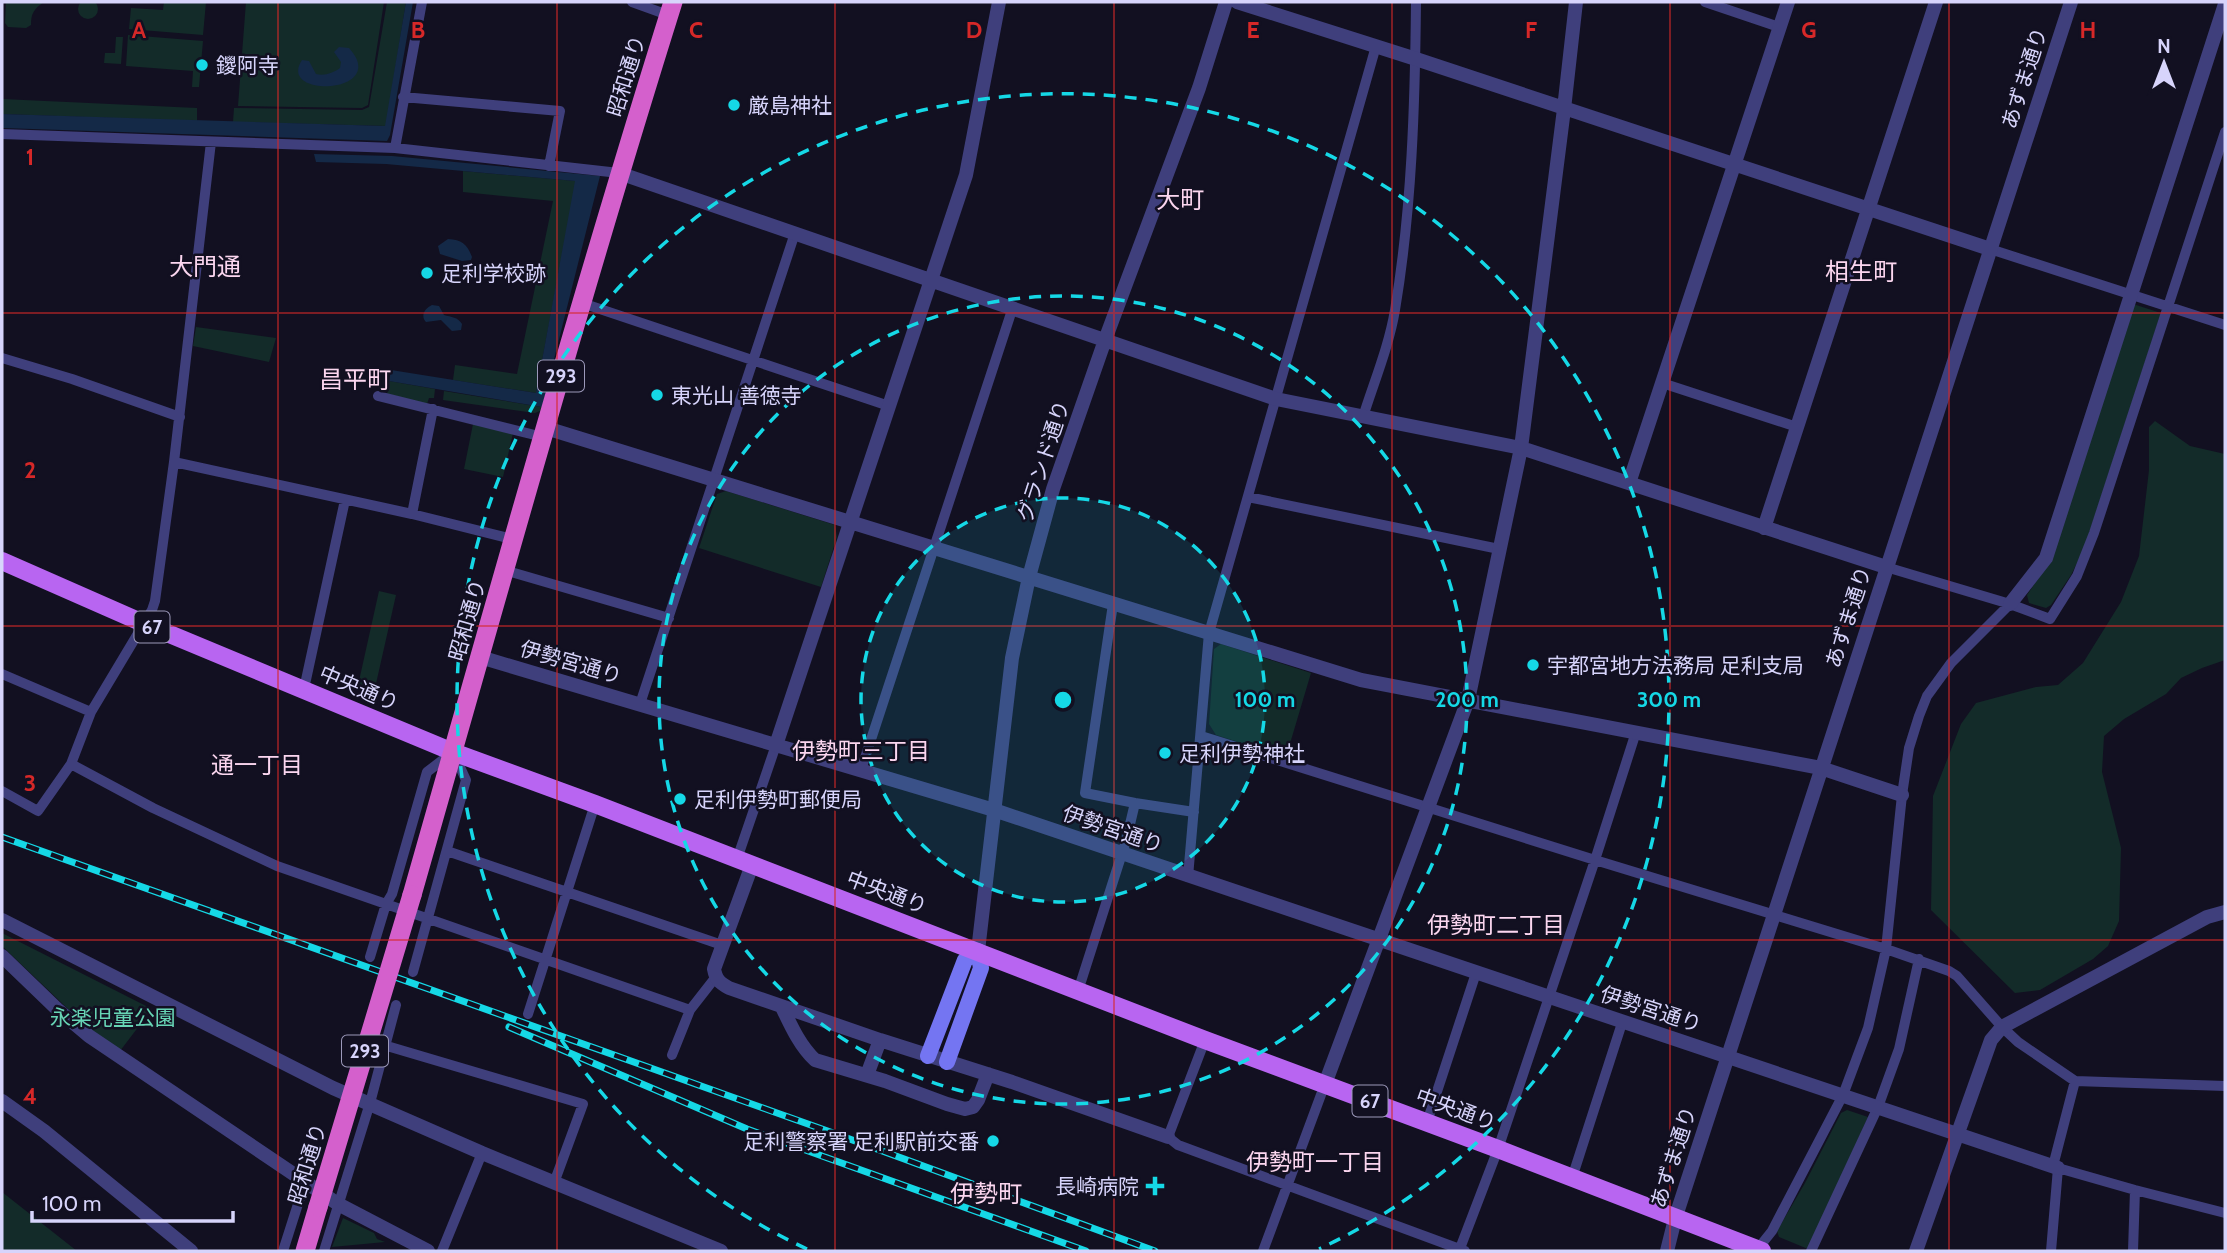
<svg xmlns="http://www.w3.org/2000/svg" width="2227" height="1253" viewBox="0 0 2227 1253" font-family="Cabin,'Noto Sans JP',sans-serif">
<style>
.green{fill:#132b29}
.water{fill:#142947}
.lines{fill:none;stroke-linecap:round;stroke-linejoin:round}
.minor{stroke:#3f3f7c;stroke-width:10}
.tertiary{stroke:#3f3f7c;stroke-width:14}
.secondary{stroke:#7475f2;stroke-width:16}
.primary{stroke:#b865f1;stroke-width:18}
.trunk{stroke:#d460cc;stroke-width:19}
.rail-casing{stroke:#15d8e6;stroke-width:7}
.rail{stroke:#121021;stroke-width:4.5;stroke-dasharray:13;stroke-linecap:butt}
.trunk-bridge{stroke:#d460cc;stroke-width:19}
.grid{fill:none;stroke:#d62828;stroke-width:2;stroke-opacity:0.55}
.ring{fill:none;stroke:#15d8e6;stroke-width:3.5;stroke-dasharray:12 9}
.poi-dot{fill:#15d8e6;stroke:#121021;stroke-width:2.5}
.labels{text-anchor:middle;dominant-baseline:central;stroke-width:5;stroke-linejoin:round;paint-order:stroke}
.shield{fill:#121021;stroke:#9c99ba;stroke-width:2}
.shield-label{font-size:19px;font-weight:bold;fill:#d7d4fb}
.poi-label{font-size:21px;fill:#d7d4fb;stroke:#121021;text-anchor:start}
.street-label{font-size:21px;fill:#d7d4fb;stroke:#121021}
.park-label{font-size:21px;fill:#67d4b5;stroke:#121021}
.neighbourhood-label{font-size:23px;fill:#fbd6ef;stroke:#121021}
.quarter-label{font-size:24px;fill:#fbd6ef;stroke:#121021}
.grid-label{font-size:23px;text-anchor:middle;font-weight:bold;fill:#d62828;stroke:#121021;stroke-width:5;stroke-linejoin:round;paint-order:stroke}
.centre{fill:#15d8e6;stroke:#121021;stroke-width:3.5}
.ring-label{font-size:21px;text-anchor:middle;font-weight:bold;fill:#15d8e6;stroke:#121021;stroke-width:5;stroke-linejoin:round;paint-order:stroke}
</style>
<rect width="100%" height="100%" fill="#121021"/>
<path class="green" d="M78 9a10 10 0 1 1 20 0a10 10 0 1 1-20 0Z
M 6,2 L 44,2 C 34,9 31,13 31,25 L 26,28 L 8,27 L 5,23 Z
M 164,2 L 206,2 L 203,35 L 129,29 L 131,8 L 163,10 Z
M 246,2 L 384,2 L 368,105 L 362,108 L 238,106 Z
M 387,2 L 406,2 L 386,126 L 233,122 L 234,108 L 362,110 L 369,107 Z
M 128,35 L 203,41 L 199,87 L 192,87 L 193,71 L 126,66 Z
M 116,37 L 123,37 L 121,64 L 104,63 L 105,53 L 115,53 Z
M 2,99 L 197,108 L 197,121 L 2,114 Z
M 463,171 L 576,181 L 536,393 L 453,380 L 455,365 L 517,374 L 553,201 L 463,192 Z
M 2133,304 L 2161,313 L 2084,549 L 2071,575 L 2051,605 L 2046,608 L 2029,603 L 2027,595 L 2050,561 Z
M 196,327 L 276,338 L 269,362 L 193,346 Z
M 389,381 L 435,389 L 434,398 L 429,398 L 427,404 L 387,395 Z
M 444,391 L 542,407 L 540,411 L 535,413 L 443,400 Z
M 2155,421 L 2190,446 L 2225,454 L 2225,660 L 2202,668 L 2181,678 L 2166,694 L 2124,719 L 2104,736 L 2102,772 L 2121,848 L 2119,921 L 2108,946 L 2093,959 L 2040,990 L 2015,993 L 1931,910 L 1933,796 L 1961,724 L 1976,703 L 2036,687 L 2058,685 L 2083,663 L 2121,602 L 2139,556 L 2149,470 L 2149,427 Z
M 473,424 L 513,433 L 503,477 L 464,469 Z
M 726,491 L 835,525 L 837,537 L 821,587 L 699,548 L 717,494 Z
M 379,591 L 396,595 L 373,697 L 357,690 Z
M 1221,644 L 1311,673 L 1286,757 L 1216,735 L 1209,724 L 1214,649 Z
M 2,933 L 152,1009 L 120,1051 L 86,1026 L 2,946 Z
M 1847,1110 L 1868,1117 L 1808,1249 L 1779,1237 L 1777,1231 L 1805,1183 L 1841,1113 Z
M 2,1192 L 77,1251 L 2,1251 Z
M 343,1218 L 374,1233 L 377,1239 L 385,1242 L 332,1247 Z"/>
<path class="water" d="M 406,2 L 413,2 L 390,135 L 387,141 L 2,128 L 2,114 L 385,126 Z
M 339,47 L 349,48 C 391,94 276,99 302,60 L 309,61 L 316,74 C 325,76 333,73 340,68 L 341,62 L 334,52 Z
M 314,154 L 392,156 L 600,176 L 542,407 L 389,381 L 391,370 L 536,393 L 575,181 L 386,164 L 316,162 Z
M 448,239 C 462,240 467,244 472,257 L 471,260 L 462,261 L 440,254 L 438,246 Z
M 432,305 L 439,306 L 444,315 C 451,317 458,317 462,324 L 461,330 L 452,331 L 441,320 L 426,322 C 420,316 425,308 432,305 Z"/>
<g class="lines">
<path class="minor" d="M 632,2 L 668,15
M 1705,2 L 1779,27
M 403,97 L 560,111 L 549,166
M 2,134 L 395,148 L 619,173
M 395,148 L 422,2
M 1990,249 L 2225,325
M 582,303 L 889,406
M 2,358 L 72,379 L 180,417
M 1662,383 L 1797,427
M 378,396 L 543,437
M 1363,417 C 1374,382 1389,346 1395,310 C 1412,208 1415,104 1416,2
M 174,462 L 412,514 L 512,539
M 1248,497 L 1499,549
M 412,514 L 433,409
M 1886,567 L 2010,604 L 2050,619 L 2077,576 L 2094,533 L 2225,132
M 504,570 L 669,618
M 1113,604 L 1085,793 L 1135,803 L 1194,812
M 2,674 L 91,712
M 304,689 L 345,500
M 640,704 L 795,233
M 1201,736 L 1595,860 L 1886,949 L 1949,971 L 1957,976 L 2002,1027 L 2018,1042 L 2075,1081 L 2053,1166
M 71,764 L 153,808 L 277,866 L 690,1010
M 861,770 L 1013,307
M 2,791 L 38,811 L 71,764 L 91,712 L 152,610 L 155,601 L 174,462 L 211,142
M 447,851 L 722,945
M 737,859 L 776,745
M 1188,877 L 1209,633 L 1376,46
M 370,957 L 386,904 L 392,894 L 427,772 L 453,752 L 466,780 L 413,972
M 1078,991 L 1126,841 L 1135,803
M 528,1014 L 595,804
M 1205,1040 L 1168,1137 L 1178,1145 L 1465,1251
M 387,1046 L 583,1104 L 554,1183
M 672,1055 L 690,1010 L 715,978
M 2075,1081 L 2225,1086
M 1427,1122 L 1476,973
M 1572,1178 L 1622,1023
M 283,1251 L 305,1182
M 324,1251 L 370,1103 L 396,1005
M 442,1251 L 482,1153
M 1263,1251 L 1325,1084
M 1459,1251 L 1498,1149 L 1595,860 L 1636,732
M 1756,1251 L 1772,1231 L 1843,1095 L 1868,1028 L 1886,949 L 1902,795 L 1909,748 L 1919,716 L 1927,696 L 1951,663 L 2010,604
M 1811,1251 L 1878,1107 L 1899,1049 L 1919,959
M 2051,1251 L 2058,1168 L 2135,1190 L 2225,1213
M 2133,1251 L 2135,1190"/>
<path class="tertiary" d="M 1237,2 L 1416,59 L 1990,249
M 619,173 L 1276,399 L 1521,448 L 1886,567
M 546,428 L 1361,680 L 1821,768 L 1902,795
M 1629,483 L 1788,2
M 1764,528 L 1936,2
M 2010,604 L 2046,558 L 2225,4
M 480,657 L 994,810 L 2058,1168
M 776,745 L 966,175 L 999,2
M 752,865 L 714,969 C 716,980 720,983 729,988 L 880,1040 L 1012,1082 L 1168,1137
M 2,920 L 333,1088 L 482,1153 L 721,1251
M 978,951 L 1012,658 L 1029,577 L 1053,489 L 1105,340 L 1199,88 L 1226,2
M 2,956 L 57,1009 L 89,1036 L 338,1204 L 428,1251
M 782,1007 C 791,1026 800,1046 815,1060 L 885,1081 L 947,1104 L 965,1109 L 973,1107 L 978,1100 L 988,1074
M 867,1075 L 880,1040
M 1325,1084 L 1468,700 L 1521,448 L 1564,109 L 1576,2
M 2,1101 L 44,1131 L 191,1251
M 1667,1251 L 1675,1219 L 2071,2
M 1916,1251 L 1991,1040 L 2002,1027 L 2207,917 L 2225,912"/>
<path class="secondary" d="M 928,1056 L 965,960 L 978,951 L 981,968 L 947,1062"/>
<path class="primary" d="M 2,561 L 143,623 L 453,752 L 595,804 L 1205,1040 L 1498,1149 L 1762,1251"/>
<path class="trunk" d="M 412,895 C 497,597 580,298 673,2
M 305,1251 L 318,1207"/>
<g class="rail-casing">
<path id="rail" d="M 2,837 L 836,1134 L 1155,1251
M 509,1027 L 747,1129 L 1086,1251"/>
</g>
<use href="#rail" class="rail"/>
<path class="trunk-bridge" d="M 318,1207 L 412,895"/>
</g>
<path class="grid" d="M 278,2 L 278,1251M 557,2 L 557,1251M 835,2 L 835,1251M 1114,2 L 1114,1251M 1392,2 L 1392,1251M 1670,2 L 1670,1251M 1949,2 L 1949,1251M 2,313 L 2225,313M 2,626 L 2225,626M 2,940 L 2225,940"/>
<circle cx="1063" cy="700" r="202" fill="#15d8e6" fill-opacity=".12"/>
<g class="ring">
<circle cx="1063" cy="700" r="202"/>
<circle cx="1063" cy="700" r="404"/>
<path d="M807 1249A606 606 0 1 1 1319 1249"/>
</g>
<g class="poi-dot">
<circle cx="202" cy="65" r="7"/>
<circle cx="734" cy="105" r="7"/>
<circle cx="427" cy="273" r="7"/>
<circle cx="657" cy="395" r="7"/>
<circle cx="1533" cy="665" r="7"/>
<circle cx="1165" cy="753" r="7"/>
<circle cx="680" cy="799" r="7"/>
<circle cx="993" cy="1141" r="7"/>
<path d="M1151.5 1175.5h7v7h7v7h-7v7h-7v-7h-7v-7h7z"/>
</g>
<g class="labels">
<g class="shield">
<rect x="538" y="360.5" width="46" height="31" rx="5"/>
<rect x="134.5" y="611.5" width="35" height="31" rx="5"/>
<rect x="342" y="1035.5" width="46" height="31" rx="5"/>
<rect x="1352.5" y="1085.5" width="35" height="31" rx="5"/>
</g>
<g class="shield-label">
<text x="561" y="376">293</text>
<text x="152" y="627">67</text>
<text x="365" y="1051">293</text>
<text x="1370" y="1101">67</text>
</g>
<g class="poi-label">
<text x="216" y="65">鑁阿寺</text>
<text x="748" y="105">厳島神社</text>
<text x="441" y="273">足利学校跡</text>
<text x="671" y="395">東光山 善徳寺</text>
<text x="1547" y="665">宇都宮地方法務局 足利支局</text>
<text x="1179" y="753">足利伊勢神社</text>
<text x="694" y="799">足利伊勢町郵便局</text>
<text x="979" y="1141" text-anchor="end">足利警察署 足利駅前交番</text>
<text x="1139" y="1186" text-anchor="end">長崎病院</text>
</g>
<g class="street-label">
<text transform="translate(626 76) rotate(-73)">昭和通り</text>
<text transform="translate(2024 78) rotate(-72)">あずま通り</text>
<text transform="translate(1043 461) rotate(-72)">グランド通り</text>
<text transform="translate(1848 617) rotate(-72)">あずま通り</text>
<text transform="translate(467 620) rotate(-74)">昭和通り</text>
<text transform="translate(571 662) rotate(16)">伊勢宮通り</text>
<text transform="translate(359 688) rotate(23)">中央通り</text>
<text transform="translate(1113 829) rotate(19)">伊勢宮通り</text>
<text transform="translate(887 892) rotate(21)">中央通り</text>
<text transform="translate(1651 1009) rotate(18)">伊勢宮通り</text>
<text transform="translate(1456 1109) rotate(20)">中央通り</text>
<text transform="translate(1673 1157) rotate(-72)">あずま通り</text>
<text transform="translate(307 1164) rotate(-73)">昭和通り</text>
</g>
<g class="park-label">
<text x="113" y="1017">永楽児童公園</text>
</g>
<g class="neighbourhood-label">
<text x="861" y="751">伊勢町三丁目</text>
<text x="257" y="765">通一丁目</text>
<text x="1496" y="925">伊勢町二丁目</text>
<text x="1315" y="1162">伊勢町一丁目</text>
</g>
<g class="quarter-label">
<text x="1180" y="199">大町</text>
<text x="205" y="266">大門通</text>
<text x="1861" y="271">相生町</text>
<text x="355" y="379">昌平町</text>
<text x="986" y="1193">伊勢町</text>
</g>
</g>
<g class="grid-label">
<text x="139" y="38">A</text>
<text x="418" y="38">B</text>
<text x="696" y="38">C</text>
<text x="974" y="38">D</text>
<text x="1253" y="38">E</text>
<text x="1531" y="38">F</text>
<text x="1809" y="38">G</text>
<text x="2088" y="38">H</text>
<text x="30" y="165">1</text>
<text x="30" y="478">2</text>
<text x="30" y="791">3</text>
<text x="30" y="1104">4</text>
</g>
<circle cx="1063" cy="700" r="10" class="centre"/>
<g class="ring-label">
<text x="1265" y="707">100 m</text>
<text x="1467" y="707">200 m</text>
<text x="1669" y="707">300 m</text>
</g>
<rect width="2227" height="1253" fill="none" stroke="#d7d4fb" stroke-width="7"/>
<g transform="translate(2164 63)" stroke="#121021" stroke-width="5" paint-order="stroke">
<path d="M0-5L12 26L0 18L-12 26Z" fill="#d7d4fb"/>
<text y="-10" font-size="19" font-weight="bold" text-anchor="middle" fill="#d7d4fb">N</text>
</g>
<path d="M32 1211v10h201v-10" fill="none" stroke="#d7d4fb" stroke-width="3.5"/>
<text x="42" y="1211" font-size="21" fill="#d7d4fb" stroke="#121021" stroke-width="5" paint-order="stroke">100 m</text>
</svg>
